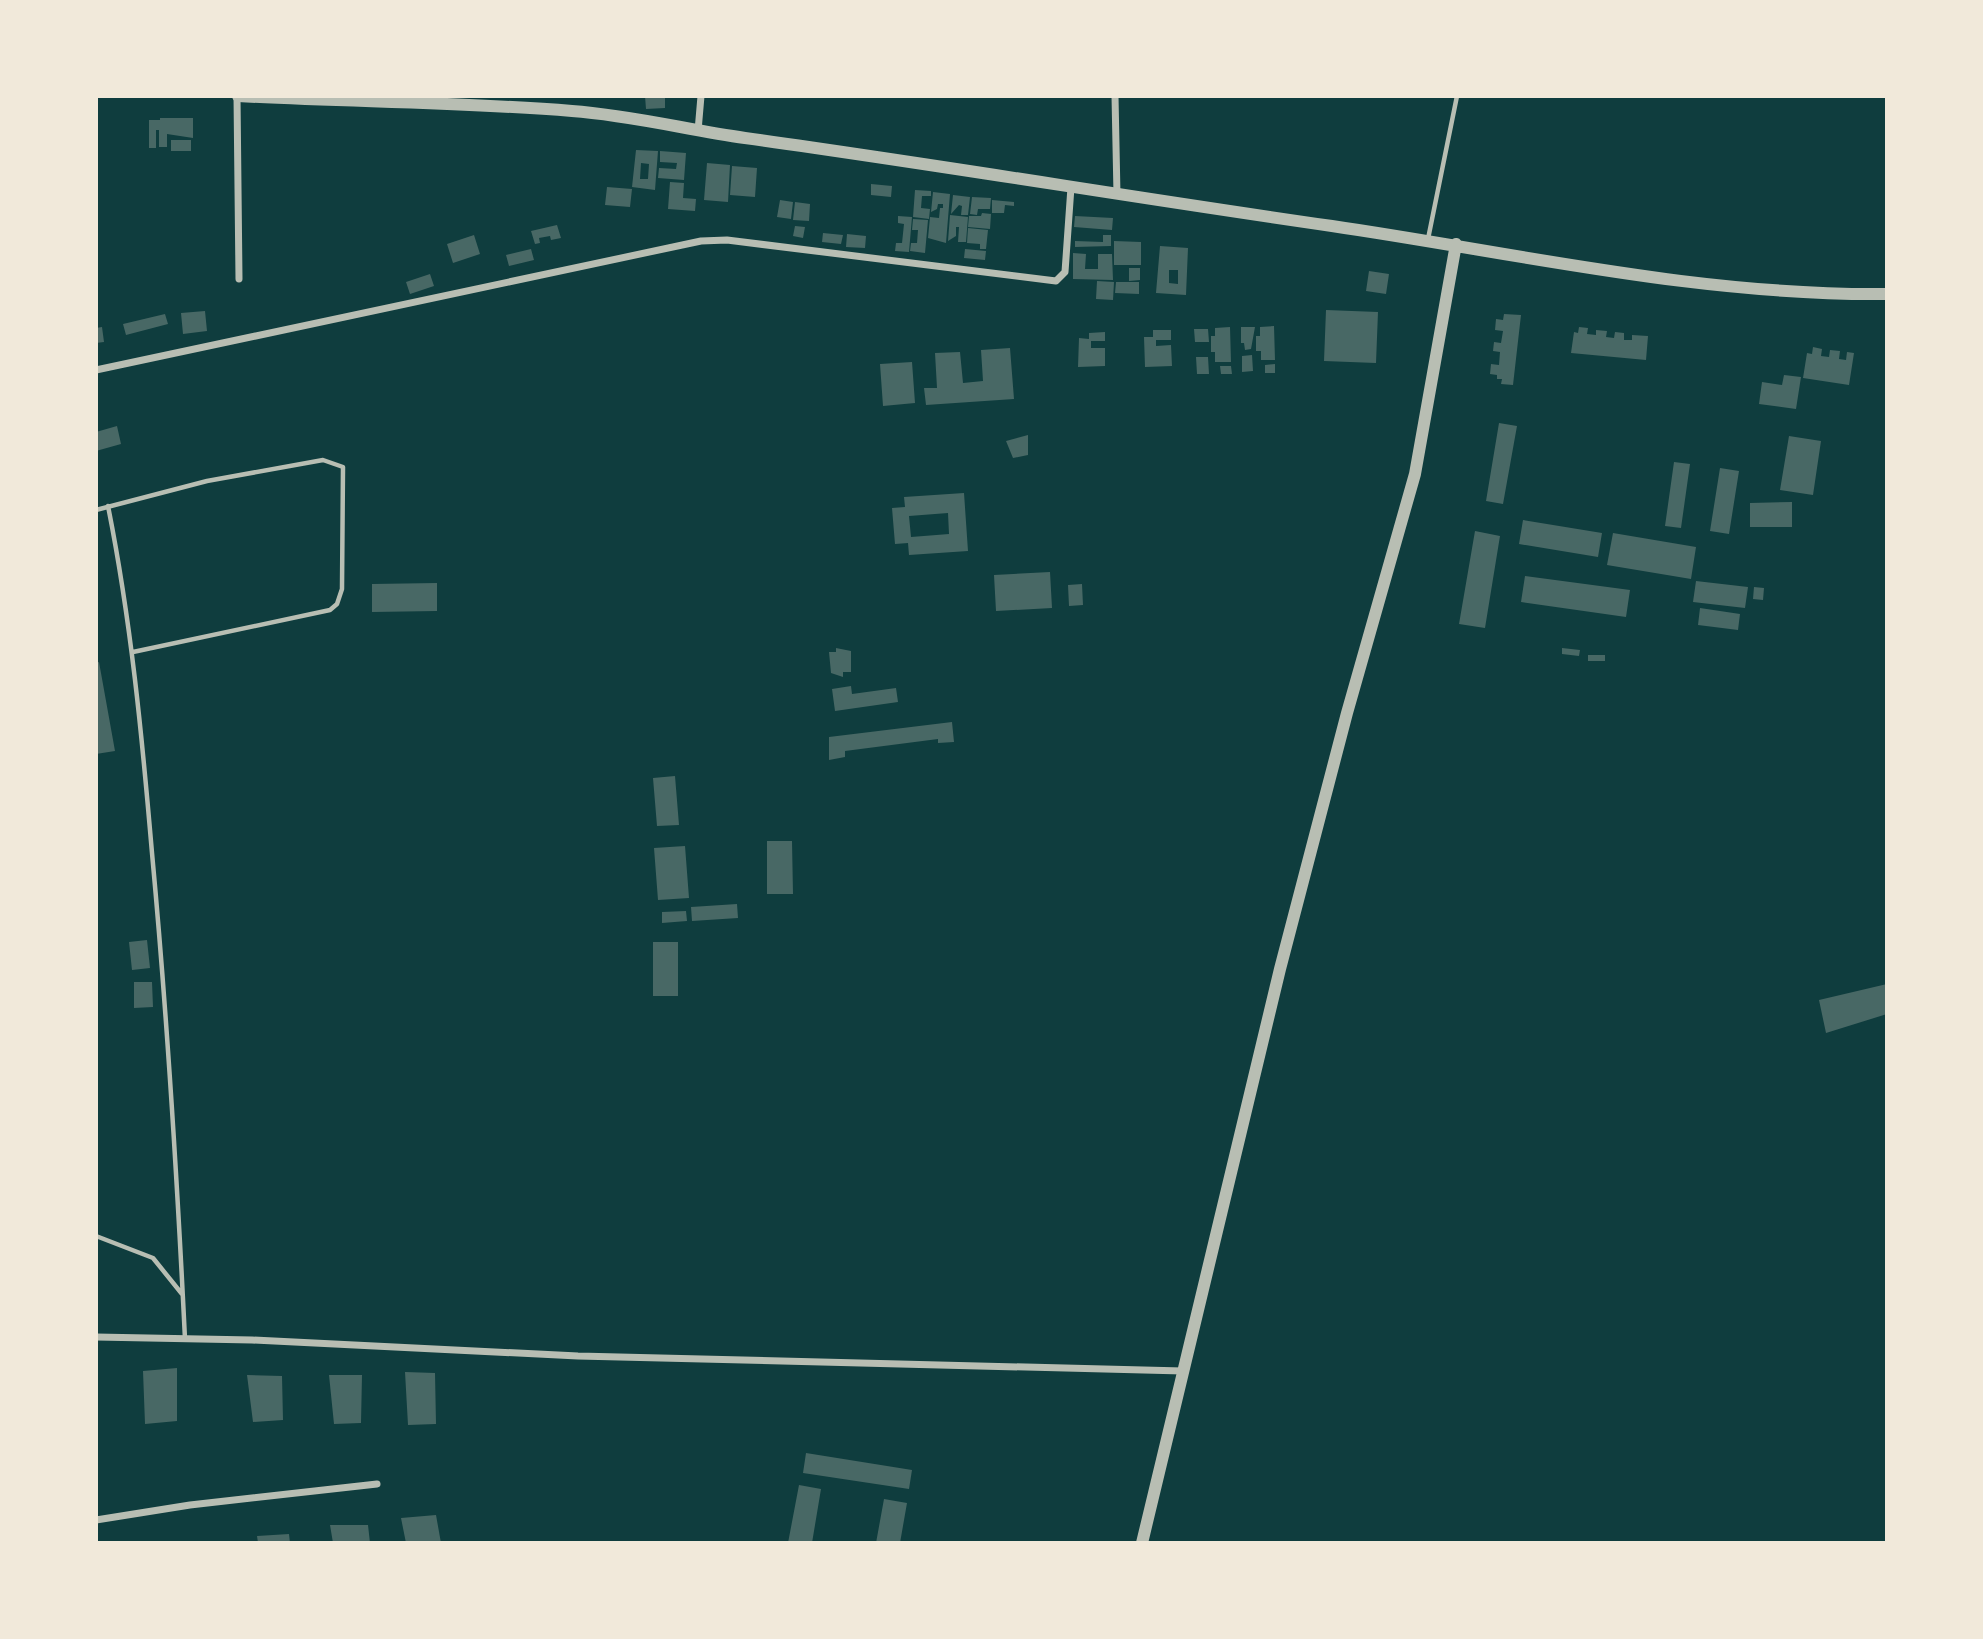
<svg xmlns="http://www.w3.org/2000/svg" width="1983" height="1639" viewBox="0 0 1983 1639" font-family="Montserrat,sans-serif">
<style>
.building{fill:#486865;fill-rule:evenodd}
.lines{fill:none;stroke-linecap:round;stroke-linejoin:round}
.service{stroke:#b8beb3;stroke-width:4.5}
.minor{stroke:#b8beb3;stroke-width:7}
.tertiary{stroke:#b8beb3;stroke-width:12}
</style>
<rect width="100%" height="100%" fill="#0f3d3e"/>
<path class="building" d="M 645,96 L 665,96 L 665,108 L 646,109 Z
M 160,118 L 193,118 L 193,138 L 167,134 L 167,147 L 159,147 L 159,130 L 156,130 L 156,148 L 149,148 L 149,120 L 160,120 Z
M 171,140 L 191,140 L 191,151 L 171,151 Z
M 636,150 L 658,151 L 655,190 L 632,187 ZM 641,163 L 649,164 L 648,179 L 640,179 Z
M 660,151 L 686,153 L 684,180 L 658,178 L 659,168 L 676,169 L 677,163 L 660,162 Z
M 707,163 L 730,165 L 728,202 L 704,200 Z
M 732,166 L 757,168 L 755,197 L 730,195 Z
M 670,182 L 684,183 L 683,198 L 696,199 L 695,211 L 668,209 Z
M 871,184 L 892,186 L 891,197 L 871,195 Z
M 607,187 L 632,189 L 630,207 L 605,205 Z
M 915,190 L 931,191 L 931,196 L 922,196 L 921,208 L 930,209 L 929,219 L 913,217 Z
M 933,192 L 950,194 L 946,243 L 928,238 L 930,217 L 939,218 L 940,208 L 943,208 L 943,204 L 938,204 L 937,209 L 931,212 Z
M 953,195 L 970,197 L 968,215 L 961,215 L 962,206 L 959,205 L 951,214 Z
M 972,197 L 991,198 L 990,209 L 978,209 L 977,215 L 970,214 Z
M 780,200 L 793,202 L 791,219 L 777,217 Z
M 992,200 L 1014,202 L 1014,206 L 1005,205 L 1004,213 L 992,213 Z
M 795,202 L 810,204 L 809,221 L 793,220 Z
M 982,213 L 991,214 L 990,229 L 968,227 L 969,216 L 981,216 Z
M 950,215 L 968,217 L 966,242 L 958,242 L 959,227 L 956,227 L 956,236 L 948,241 Z
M 898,216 L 912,217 L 909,252 L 895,251 L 896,243 L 902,243 L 904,224 L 898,223 Z
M 1075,216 L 1113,218 L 1112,230 L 1074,227 Z
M 913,219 L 928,220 L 925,253 L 910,251 L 911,243 L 917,243 L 918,230 L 912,230 Z
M 557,225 L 561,238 L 551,240 L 550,236 L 539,238 L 540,243 L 535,244 L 531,231 Z
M 795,226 L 805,227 L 803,238 L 793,236 Z
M 968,228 L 988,230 L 986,249 L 980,249 L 980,244 L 967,243 Z
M 823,233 L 843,235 L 841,244 L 822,242 Z
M 847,234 L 866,236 L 865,248 L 846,247 Z
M 474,235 L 480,254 L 453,263 L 447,244 Z
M 1103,235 L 1111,235 L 1111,246 L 1075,247 L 1075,241 L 1103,242 Z
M 1114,241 L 1141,242 L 1141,265 L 1114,265 Z
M 1160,246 L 1188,248 L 1186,295 L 1156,293 ZM 1169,270 L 1178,270 L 1178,284 L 1169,283 Z
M 531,249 L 534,260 L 509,266 L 506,255 Z
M 965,249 L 986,251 L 985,260 L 964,258 Z
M 1073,253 L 1086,254 L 1085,269 L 1098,269 L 1098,254 L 1112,254 L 1113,280 L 1073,279 Z
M 1129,268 L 1140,268 L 1140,280 L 1129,281 Z
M 1369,271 L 1389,274 L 1386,294 L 1366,291 Z
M 430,274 L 434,286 L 410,294 L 406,282 Z
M 1097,281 L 1114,282 L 1113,300 L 1096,299 Z
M 1116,282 L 1139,282 L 1139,294 L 1115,293 Z
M 1326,310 L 1378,312 L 1376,363 L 1324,361 Z
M 205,311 L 207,331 L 183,334 L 181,313 Z
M 165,314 L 168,324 L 126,335 L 123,324 Z
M 1504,314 L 1521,315 L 1513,385 L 1501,384 L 1502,379 L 1497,379 L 1497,375 L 1490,374 L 1491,364 L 1499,365 L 1500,352 L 1493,351 L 1494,342 L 1501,343 L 1503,331 L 1495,330 L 1496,319 L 1503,320 Z
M 1274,326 L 1275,360 L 1261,360 L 1261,351 L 1256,351 L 1256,336 L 1260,336 L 1260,327 Z
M 102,327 L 104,342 L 96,343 L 96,328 Z
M 1230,327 L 1231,362 L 1215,362 L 1215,352 L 1211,352 L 1211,336 L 1215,336 L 1215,328 Z
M 1241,327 L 1255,327 L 1251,349 L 1245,350 L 1244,343 L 1241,343 Z
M 1579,327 L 1588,328 L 1587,334 L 1596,335 L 1596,330 L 1607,331 L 1606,337 L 1614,338 L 1615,332 L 1624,333 L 1624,340 L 1632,340 L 1632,335 L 1648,336 L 1646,360 L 1571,353 L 1574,332 L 1578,333 Z
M 1194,329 L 1208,329 L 1209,342 L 1195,342 Z
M 1153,330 L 1171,330 L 1171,340 L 1156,340 L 1156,346 L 1171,345 L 1172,366 L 1145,367 L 1144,337 L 1153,337 Z
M 1105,332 L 1105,341 L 1091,341 L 1091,348 L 1105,348 L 1105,366 L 1078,367 L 1079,338 L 1089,339 L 1089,333 Z
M 1813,347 L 1822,349 L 1821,356 L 1829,357 L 1830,350 L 1840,351 L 1839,359 L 1846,360 L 1847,352 L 1854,353 L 1849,385 L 1803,378 L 1807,353 L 1812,354 Z
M 1010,348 L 1014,399 L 926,405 L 924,388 L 937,388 L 935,353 L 960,352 L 963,383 L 983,381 L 981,350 Z
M 1252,355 L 1253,371 L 1242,372 L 1242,356 Z
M 1196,357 L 1208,357 L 1209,374 L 1197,374 Z
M 912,362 L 915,403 L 883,406 L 880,364 Z
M 1275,364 L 1275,373 L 1265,373 L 1265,365 Z
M 1220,366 L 1231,366 L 1232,374 L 1221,374 Z
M 1784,375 L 1801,377 L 1796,409 L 1759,404 L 1762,382 L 1782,385 Z
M 1499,423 L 1517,426 L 1503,504 L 1486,501 Z
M 117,426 L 121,444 L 96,451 L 96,432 Z
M 1028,435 L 1028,455 L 1013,458 L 1006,441 Z
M 1789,436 L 1821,441 L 1813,495 L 1780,490 Z
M 1674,462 L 1690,464 L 1681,528 L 1665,526 Z
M 1720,468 L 1739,471 L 1729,534 L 1710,531 Z
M 964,493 L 968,551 L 909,555 L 908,543 L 895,544 L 892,508 L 905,507 L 904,497 ZM 948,513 L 949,534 L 911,537 L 909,516 Z
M 1792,502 L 1792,527 L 1750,527 L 1750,503 Z
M 1523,520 L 1602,533 L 1598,557 L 1519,544 Z
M 1475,531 L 1500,536 L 1485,628 L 1459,624 Z
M 1613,533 L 1696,547 L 1691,579 L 1607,565 Z
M 1050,572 L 1052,608 L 996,611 L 994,575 Z
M 1525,576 L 1630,590 L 1626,617 L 1521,602 Z
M 1696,581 L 1748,587 L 1745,608 L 1693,602 Z
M 437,583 L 437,611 L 372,612 L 372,584 Z
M 1082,584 L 1083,605 L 1069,606 L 1068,585 Z
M 1754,587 L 1764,588 L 1763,600 L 1753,599 Z
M 1700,608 L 1740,614 L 1738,630 L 1698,625 Z
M 836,648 L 851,651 L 851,672 L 843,672 L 843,677 L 831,673 L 829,652 L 836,652 Z
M 1562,648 L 1580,650 L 1579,656 L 1562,654 Z
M 1588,655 L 1605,655 L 1605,661 L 1588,661 Z
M 99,662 L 115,751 L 96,754 L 96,663 Z
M 851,686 L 852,694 L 896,688 L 898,702 L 835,711 L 832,689 Z
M 952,722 L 954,742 L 938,743 L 938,739 L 845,751 L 845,757 L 829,760 L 829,737 Z
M 675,776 L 679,825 L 657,826 L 653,778 Z
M 767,841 L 792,841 L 793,894 L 767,894 Z
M 685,846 L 689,898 L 658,900 L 654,848 Z
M 737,904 L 738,918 L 692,921 L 691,907 Z
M 686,911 L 687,921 L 662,923 L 662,912 Z
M 147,940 L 150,968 L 132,970 L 129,942 Z
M 653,942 L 678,942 L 678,996 L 653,996 Z
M 134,982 L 152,982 L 153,1007 L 134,1008 Z
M 1887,984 L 1887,1014 L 1826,1033 L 1819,1000 Z
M 177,1368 L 177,1421 L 145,1424 L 143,1371 Z
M 405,1372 L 435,1373 L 436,1424 L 408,1425 Z
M 247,1375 L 282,1376 L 283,1420 L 253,1422 Z
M 329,1375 L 362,1375 L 361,1423 L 334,1424 Z
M 806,1453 L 912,1470 L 909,1489 L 803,1473 Z
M 799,1485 L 821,1489 L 812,1543 L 788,1543 Z
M 884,1499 L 907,1503 L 900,1543 L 876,1543 Z
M 436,1515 L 441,1543 L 406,1543 L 401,1518 Z
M 330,1525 L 368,1525 L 370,1543 L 333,1543 Z
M 289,1534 L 290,1543 L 258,1543 L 257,1536 Z"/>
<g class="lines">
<path class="service" d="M 1428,239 L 1457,96
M 108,506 C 131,621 142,736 152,853 C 167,1014 177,1176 185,1339
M 96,510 L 207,481 L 323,460 L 343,467 L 342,589 L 337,604 L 330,610 L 133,652
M 96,1236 L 153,1258 L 182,1294"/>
<path class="minor" d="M 237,96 L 239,279
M 1115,96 L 1117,195
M 698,131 L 701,96
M 96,370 L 701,241 L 727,240 L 1056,281 L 1065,272 L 1071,187
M 96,1337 L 252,1340 L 578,1356 L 1183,1371
M 96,1520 L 190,1505 L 377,1484"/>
<path class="tertiary" d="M 238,96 C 349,102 461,102 572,111 C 630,115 688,130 745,138 C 941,165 1136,198 1332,226 C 1516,253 1700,296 1887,294
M 1142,1543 L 1280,969 L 1347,713 L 1415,474 L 1456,244"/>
</g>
<rect width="1983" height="1639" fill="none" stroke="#f1e9da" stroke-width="196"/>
</svg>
